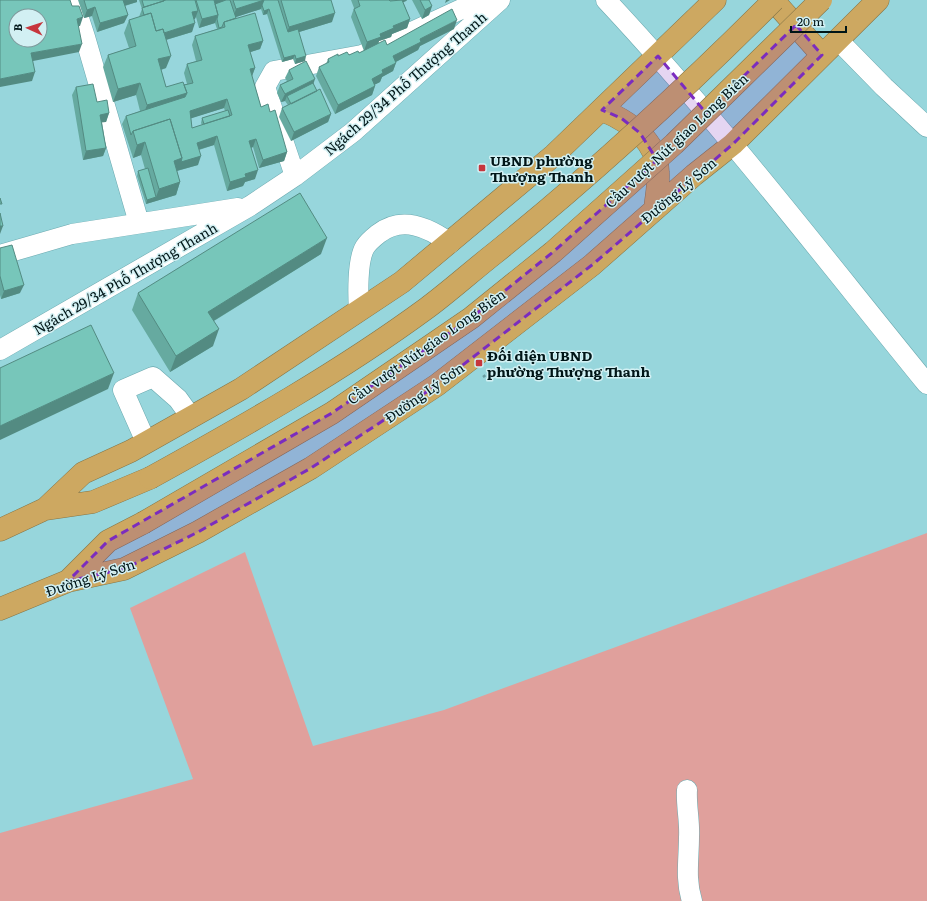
<svg xmlns="http://www.w3.org/2000/svg" width="927" height="901" viewBox="0 0 927 901" font-family="Literata,serif">
<style>
.green{fill:#e0a09c}
.lines{fill:none;stroke-linecap:round;stroke-linejoin:round}
.minor-casing{stroke:#6ba9af;stroke-width:21}
.highway-casing{stroke:#857547;stroke-width:23}
.path{stroke:#699ba0;stroke-width:2.5;stroke-dasharray:3 3;stroke-linecap:butt}
.minor{stroke:#fff;stroke-width:20}
.highway{stroke:#cda861;stroke-width:22}
.highway-bridge-casing{stroke:#857547;stroke-width:23;stroke-linecap:butt}
.highway-bridge{stroke:#cda861;stroke-width:22}
.wall{fill:#66aaa0;fill-rule:evenodd}
.shaded-wall{fill:#538b82}
.building{fill:#77c6ba;stroke:#538b82;fill-rule:evenodd}
.marked{fill:#7b2cbf;fill-opacity:0.2;stroke:#7b2cbf;stroke-width:3;stroke-dasharray:8 5;stroke-linejoin:round}
.poi-dot{fill:#c6363d;stroke:#d2f0f3;stroke-width:1.5}
.labels{text-anchor:middle;dominant-baseline:central;stroke-width:3;stroke-linejoin:round;paint-order:stroke}
.street-label{font-size:14px;fill:#001517;stroke:#d2f0f3}
.poi-label{font-size:14px;font-weight:bold;fill:#001517;stroke:#d2f0f3;text-anchor:start}
</style>
<rect width="100%" height="100%" fill="#97d6dc"/>
<path class="green" d="M 927,533 L 927,901 L 0,901 L 0,833 L 193,779 L 130,608 L 245,552 L 313,746 L 444,710 Z"/>
<g class="lines">
<g class="minor-casing">
<path id="minor" d="M 73,0 L 85,37 L 139,223
M 606,0 C 720,122 822,255 927,384
M 838,40 L 884,87 L 927,127
M 295,176 L 265,87 L 274,71 L 362,55 L 481,0
M 0,255 L 72,234 L 238,208
M 359,311 C 358,296 357,260 365,247 C 368,242 373,238 378,234 C 402,215 428,227 450,243
M 0,350 L 250,206 L 295,176 L 353,132 L 500,0
M 146,442 L 123,390 L 153,377 L 178,399 L 191,417
M 687,790 C 686,806 690,821 689,837 C 689,859 685,879 692,901"/>
</g>
<g class="highway-casing">
<path id="highway" d="M 773,0 L 822,55
M 602,110 C 628,121 657,140 658,172 C 659,184 656,197 655,209
M 45,509 L 93,502 L 150,478
M 0,530 L 45,509 L 83,473 L 131,451 L 241,389 L 402,282 L 554,155 L 715,0
M 68,581 L 108,541 L 143,523
M 0,609 L 68,581 L 124,569 L 198,532 L 311,468 L 437,385 L 592,265 L 694,175 L 733,144 L 878,0"/>
</g>
<path class="path" d="M 483,377 L 492,370"/>
<use href="#minor" class="minor"/>
<use href="#highway" class="highway"/>
<g class="highway-bridge-casing">
<path id="highway-bridge" d="M 150,478 C 244,426 340,372 427,308 C 450,291 472,271 495,253 C 593,174 685,89 774,0
M 143,523 L 332,413 L 471,318 L 553,252 L 674,144 L 821,0"/>
</g>
<use href="#highway-bridge" class="highway-bridge"/>
</g>
<path class="wall" d="M 78,0 L 137,0 L 137,2 L 125,6 L 128,15 L 124,23 L 97,32 L 92,16 L 84,18 Z
M 139,0 L 331,0 L 332,22 L 299,32 L 305,61 L 295,64 L 293,59 L 282,62 L 267,14 L 263,15 L 261,9 L 236,17 L 236,18 L 263,41 L 260,49 L 250,52 L 255,68 L 252,76 L 261,107 L 270,112 L 287,152 L 284,161 L 259,168 L 253,147 L 251,148 L 255,179 L 245,182 L 243,186 L 227,191 L 214,145 L 199,150 L 198,165 L 177,171 L 180,182 L 176,195 L 146,204 L 137,176 L 138,171 L 145,169 L 141,155 L 133,158 L 122,124 L 126,116 L 140,111 L 136,95 L 113,102 L 103,67 L 108,55 L 129,48 L 124,33 L 129,20 L 139,17 L 142,9 ZM 196,17 L 199,28 L 215,23 L 217,29 L 195,36 L 192,45 L 196,61 L 187,64 L 184,73 L 187,84 L 166,87 L 161,70 L 166,68 L 166,40 L 192,32 L 194,19 ZM 224,108 L 225,111 L 202,118 L 201,123 L 202,125 L 192,128 L 191,118 Z
M 351,0 L 407,0 L 406,1 L 403,2 L 410,19 L 407,28 L 392,34 L 391,37 L 379,41 L 378,44 L 387,45 L 454,29 L 420,46 L 418,50 L 396,62 L 393,71 L 382,77 L 380,82 L 374,85 L 375,86 L 372,95 L 335,114 L 316,76 L 319,67 L 326,64 L 328,59 L 338,56 L 359,53 L 364,51 L 351,17 L 354,8 Z
M 412,0 L 429,0 L 432,6 L 429,15 L 422,19 Z
M 289,70 L 313,83 L 317,91 L 331,114 L 328,122 L 291,141 L 279,117 L 282,108 L 288,105 L 285,101 L 281,102 L 277,93 L 280,85 L 287,81 L 285,78 Z
M 76,87 L 109,113 L 106,122 L 102,122 L 106,148 L 103,156 L 83,160 L 72,95 Z
M 0,248 L 20,293 L 1,299 L 0,295 Z
M 321,254 L 214,321 L 213,346 L 170,372 L 132,310 L 138,293 Z"/>
<path class="shaded-wall" d="M 122,0 L 137,0 L 137,2 L 120,7 Z
M 214,0 L 229,0 L 213,8 Z
M 264,0 L 261,9 L 233,18 L 236,9 Z
M 399,0 L 407,0 L 406,1 L 397,5 Z
M 446,0 L 450,0 L 445,3 Z
M 432,6 L 429,15 L 422,19 L 425,10 Z
M 95,7 L 92,16 L 84,18 L 87,10 Z
M 269,9 L 267,14 L 263,15 L 264,11 Z
M 198,11 L 195,19 L 189,21 L 192,12 Z
M 335,13 L 332,22 L 286,36 L 289,27 Z
M 128,15 L 124,23 L 97,32 L 100,23 Z
M 218,15 L 215,23 L 199,28 L 202,19 Z
M 83,17 L 80,26 L 74,27 L 77,19 Z
M 410,19 L 407,28 L 392,34 L 391,37 L 379,41 L 378,45 L 364,51 L 367,42 L 393,26 Z
M 457,20 L 454,29 L 420,46 L 418,50 L 390,65 L 393,56 L 420,39 Z
M 195,23 L 192,32 L 152,44 L 155,36 Z
M 263,41 L 260,49 L 245,54 L 248,45 Z
M 82,44 L 79,52 L 28,62 L 31,53 Z
M 295,55 L 293,59 L 282,62 L 284,58 Z
M 171,56 L 166,68 L 153,72 L 158,59 Z
M 306,56 L 305,61 L 295,64 L 296,59 Z
M 396,63 L 393,71 L 382,77 L 380,82 L 368,88 L 372,79 L 382,70 Z
M 255,68 L 252,76 L 250,69 Z
M 35,72 L 32,81 L 0,87 L 0,79 Z
M 315,79 L 312,88 L 287,96 L 285,101 L 281,102 L 285,94 Z
M 140,83 L 136,95 L 113,102 L 118,89 Z
M 375,86 L 372,95 L 335,114 L 338,105 Z
M 187,93 L 182,106 L 142,118 L 147,105 Z
M 227,99 L 224,108 L 186,120 L 190,111 Z
M 109,113 L 106,122 L 97,123 L 100,115 Z
M 331,114 L 328,122 L 291,141 L 294,132 Z
M 217,136 L 214,145 L 194,151 L 197,143 Z
M 256,139 L 253,147 L 246,150 L 249,141 Z
M 145,142 L 141,155 L 133,158 L 137,145 Z
M 106,148 L 103,156 L 83,160 L 86,151 Z
M 287,152 L 284,161 L 259,168 L 263,160 Z
M 201,156 L 198,165 L 169,173 L 174,161 L 182,158 Z
M 258,170 L 255,179 L 245,182 L 243,186 L 227,191 L 230,182 L 245,174 Z
M 180,182 L 176,195 L 146,204 L 147,200 L 156,197 L 159,189 Z
M 0,226 L 3,226 L 0,234 Z
M 327,238 L 321,254 L 202,328 L 208,312 Z
M 24,285 L 20,293 L 1,299 L 4,291 Z
M 219,329 L 213,346 L 170,372 L 176,356 Z
M 114,373 L 108,389 L 0,440 L 0,426 Z"/>
<path class="building" d="M 0,0 L 70,0 L 72,6 L 79,6 L 83,17 L 77,19 L 82,44 L 31,53 L 35,72 L 0,79 ZM 16,16 L 40,16 L 40,40 L 16,40 Z
M 84,0 L 123,0 L 128,15 L 100,23 L 95,7 L 87,10 Z
M 142,0 L 163,0 L 164,1 L 144,7 Z
M 166,0 L 195,0 L 198,11 L 192,12 L 195,23 L 164,33 L 163,29 L 156,31 L 151,13 L 144,15 L 142,8 Z
M 196,0 L 214,0 L 218,15 L 202,19 Z
M 226,0 L 230,0 L 236,18 L 224,22 L 222,27 L 219,28 L 217,19 L 218,15 L 215,4 Z
M 233,0 L 264,0 L 236,9 Z
M 264,0 L 278,0 L 288,32 L 298,29 L 306,56 L 296,59 L 295,55 L 284,58 L 269,9 L 264,11 L 262,5 Z
M 281,0 L 331,0 L 335,13 L 289,27 Z
M 358,0 L 389,0 L 390,1 L 402,0 L 410,19 L 393,26 L 394,28 L 380,34 L 381,37 L 367,42 L 354,9 L 360,6 Z
M 420,0 L 429,0 L 432,6 L 425,10 Z
M 452,9 L 457,20 L 420,39 L 421,42 L 393,56 L 396,63 L 382,70 L 383,73 L 372,79 L 375,86 L 338,105 L 319,67 L 329,62 L 328,59 L 338,54 L 338,56 L 347,52 L 349,55 L 358,51 L 359,53 L 385,40 L 387,45 Z
M 151,13 L 156,31 L 163,29 L 171,56 L 158,59 L 166,87 L 183,82 L 187,93 L 147,105 L 140,83 L 118,89 L 108,55 L 136,46 L 129,20 Z
M 255,13 L 263,41 L 248,45 L 255,68 L 250,69 L 261,107 L 268,104 L 270,112 L 275,110 L 287,152 L 263,160 L 256,139 L 249,141 L 258,170 L 245,174 L 246,177 L 230,182 L 217,136 L 197,143 L 201,156 L 181,162 L 182,158 L 170,119 L 133,131 L 131,135 L 126,116 L 185,97 L 187,93 L 184,85 L 193,83 L 187,64 L 202,60 L 195,36 L 225,27 L 224,22 ZM 227,99 L 232,115 L 192,128 L 190,111 Z
M 306,61 L 315,79 L 285,94 L 280,85 L 293,79 L 289,70 Z
M 313,83 L 317,91 L 291,104 L 287,96 Z
M 93,84 L 97,102 L 107,100 L 109,113 L 100,115 L 106,148 L 86,151 L 76,87 Z
M 320,89 L 331,114 L 294,132 L 282,108 Z
M 228,110 L 230,116 L 204,124 L 202,118 Z
M 170,119 L 182,158 L 174,161 L 180,182 L 159,189 L 145,142 L 137,145 L 133,131 Z
M 148,168 L 156,197 L 147,200 L 138,171 Z
M 300,193 L 327,238 L 208,312 L 219,329 L 176,356 L 138,293 Z
M 0,198 L 2,204 L 0,204 Z
M 0,213 L 3,226 L 0,226 Z
M 12,245 L 24,285 L 4,291 L 0,276 L 0,248 Z
M 91,325 L 114,373 L 0,426 L 0,368 Z"/>
<path class="marked" d="M 796,25 L 822,55 L 733,144 L 592,265 L 437,385 L 311,468 L 198,532 L 124,569 L 68,581 L 108,541 L 332,413 L 471,318 L 553,252 L 657,160 L 640,133 L 621,118 L 602,110 L 658,56 L 706,113 Z"/>
<g class="poi-dot">
<rect x="478" y="164" width="8" height="8" rx="2"/>
<rect x="475" y="359" width="8" height="8" rx="2"/>
</g>
<g class="labels">
<g class="street-label">
<text transform="translate(405 83) rotate(-41)">Ngách 29/34 Phố Thượng Thanh</text>
<text transform="translate(676 140) rotate(-43)">Cầu vượt Nút giao Long Biên</text>
<text transform="translate(678 190) rotate(-40)">Đường Lý Sơn</text>
<text transform="translate(125 278) rotate(-30)">Ngách 29/34 Phố Thượng Thanh</text>
<text transform="translate(426 346) rotate(-35)">Cầu vượt Nút giao Long Biên</text>
<text transform="translate(424 392) rotate(-35)">Đường Lý Sơn</text>
<text transform="translate(90 577) rotate(-18)">Đường Lý Sơn</text>
</g>
<g class="poi-label">
<text x="490" y="160">UBND phường<tspan x="490" dy="16">Thượng Thanh</tspan></text>
<text x="487" y="355">Đối diện UBND<tspan x="487" dy="16">phường Thượng Thanh</tspan></text>
</g>
</g>
<g transform="translate(28 28) rotate(273)"><circle r="19" fill="#d2f0f3" stroke="#7e989b"/>
<path d="M0-3L7 15L0 10L-7 15Z" fill="#c6363d"/>
<text y="-6" font-size="11" font-weight="bold" text-anchor="middle" fill="#001517">B</text>
</g>
<path d="M791 26v6h55v-6" fill="none" stroke="#001517" stroke-width="2"/>
<text x="797" y="26" font-size="12" fill="#001517" stroke="#d2f0f3" stroke-width="3" paint-order="stroke">20 m</text>
</svg>
